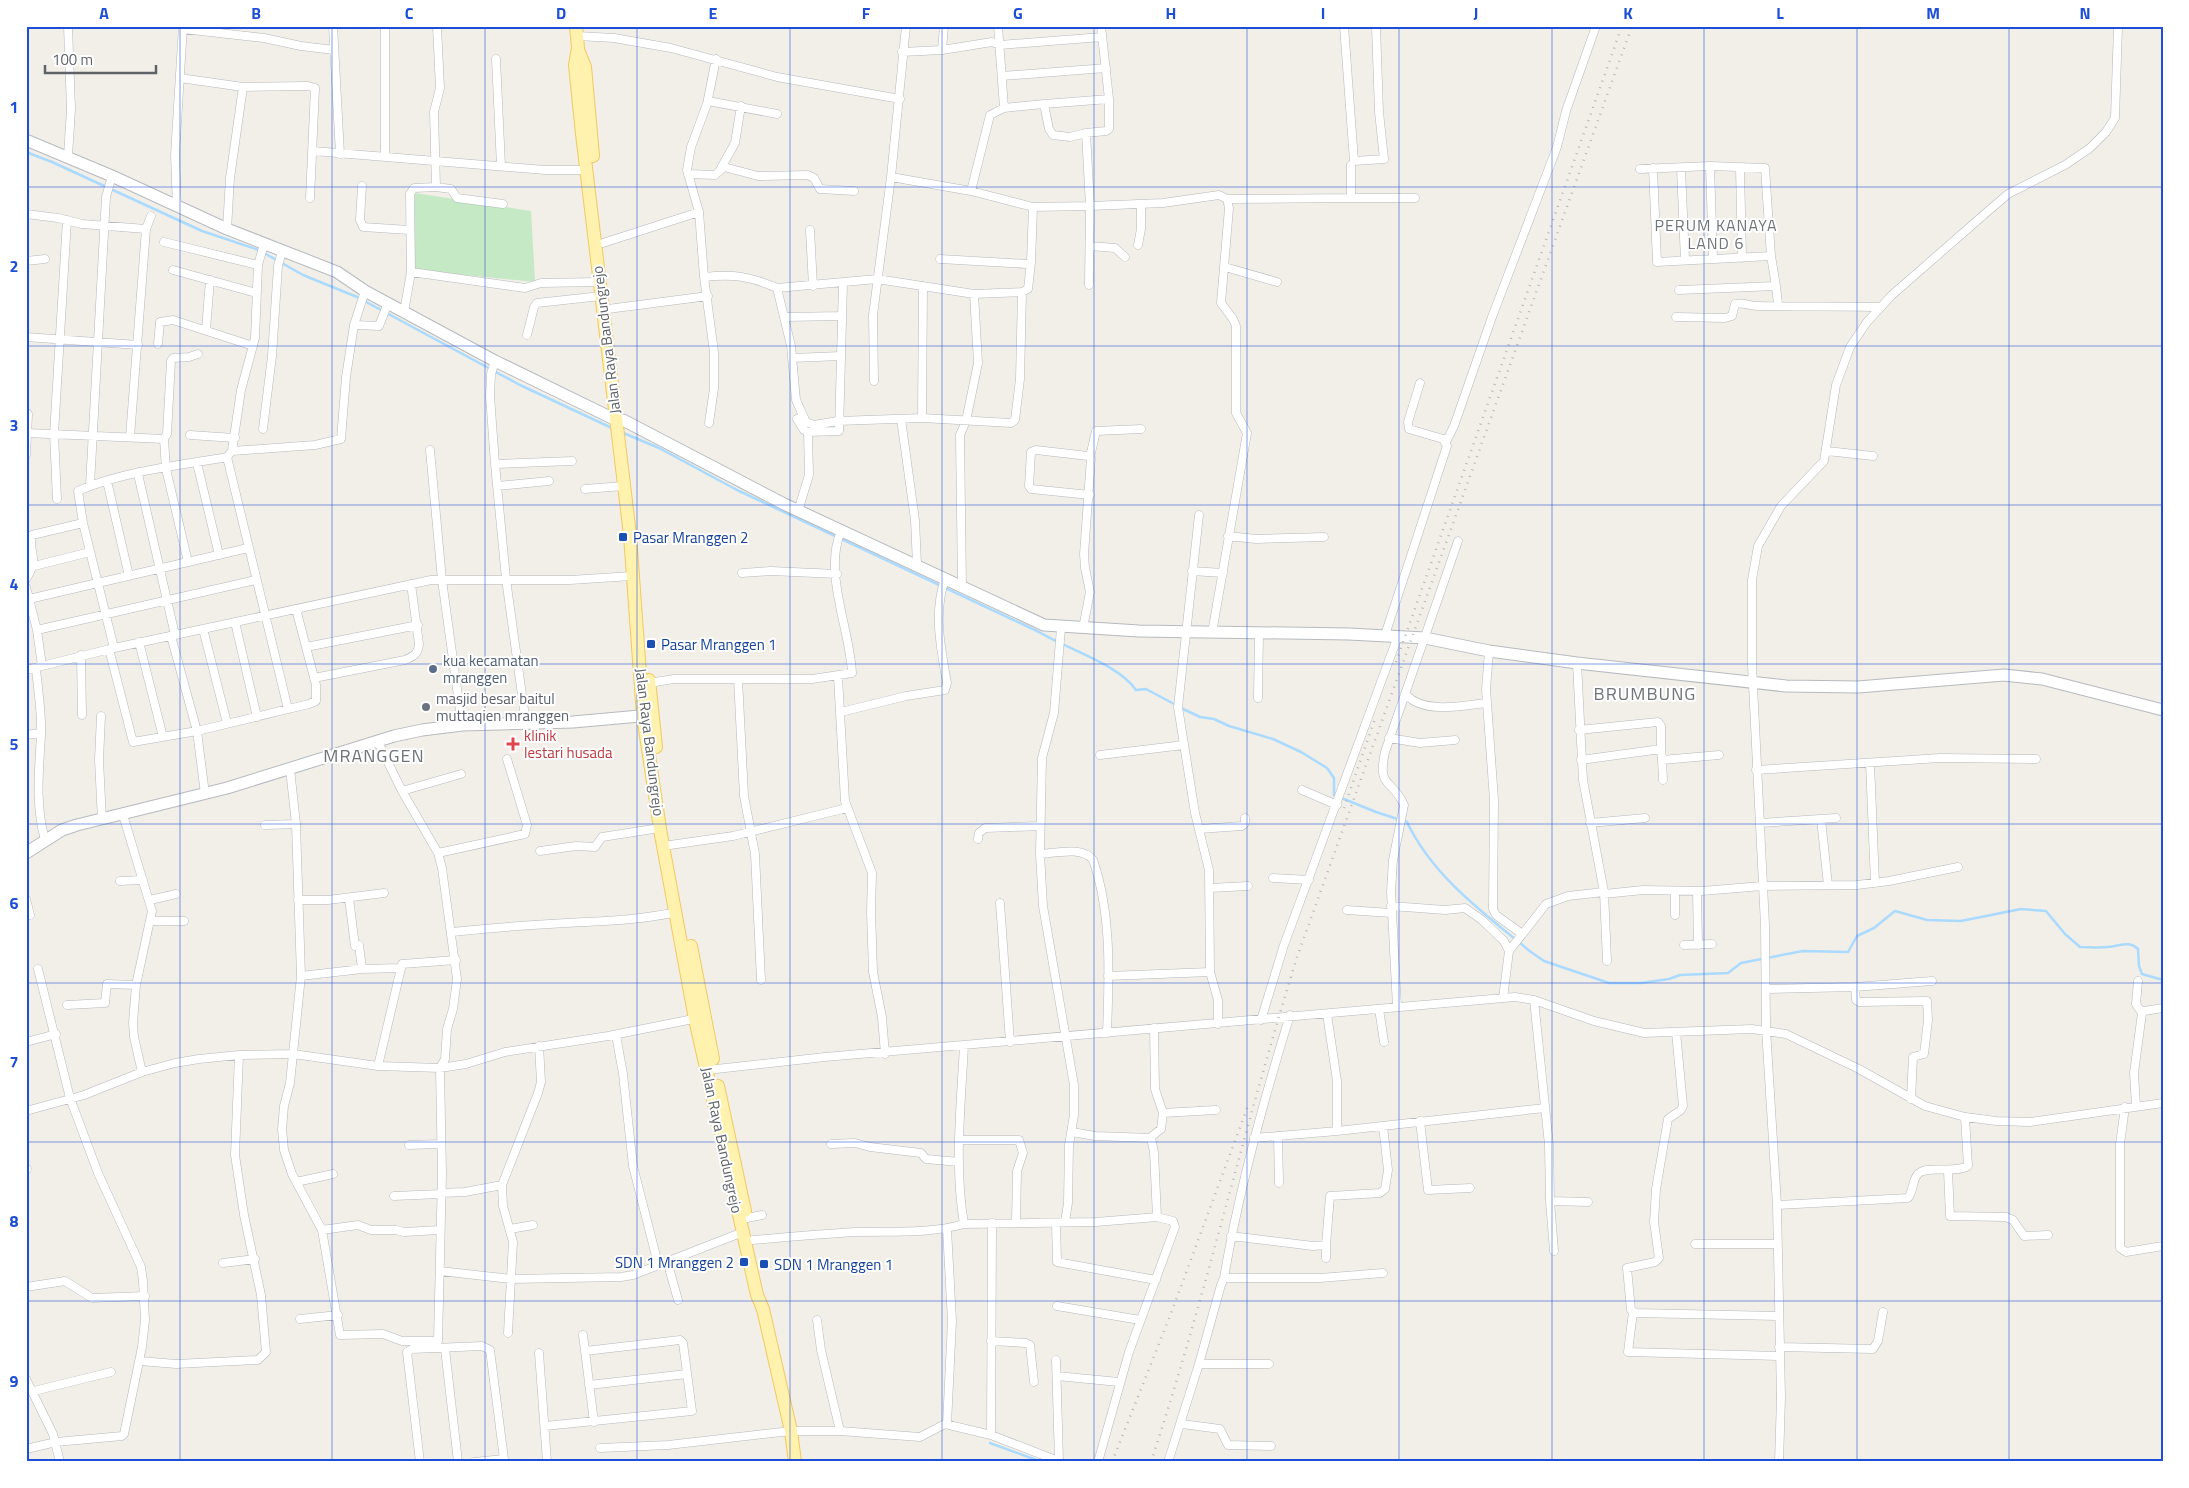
<svg xmlns="http://www.w3.org/2000/svg" width="2189" height="1488" viewBox="0 0 2189 1488" font-family="'Titillium Web',sans-serif">
<style>
.green{fill:#c5e8c5}
.lines{fill:none;stroke-linecap:round;stroke-linejoin:round}
.stream{stroke:#aadaff;stroke-width:2.5}
.street-casing{stroke:#b5b8bc;stroke-width:9}
.secondary-casing{stroke:#b6babf;stroke-width:13}
.primary-casing{stroke:#f2c960;stroke-width:14}
.street{stroke:#fff;stroke-width:8}
.secondary{stroke:#fff;stroke-width:11}
.primary{stroke:#fff2af;stroke-width:12}
.rail{stroke:#b6b7b8;stroke-width:2.5;stroke-dasharray:1 6;stroke-linecap:butt}
.grid{fill:none;stroke:#1d4ed8;stroke-width:1;stroke-opacity:0.55}
.transit-dot{fill:#1a4fb4;stroke:#fff;stroke-width:2}
.service-dot{fill:#5c6f8a;stroke:#fff;stroke-width:2}
.worship-dot{fill:#6b7280;stroke:#fff;stroke-width:2}
.health-dot{fill:#e0444e;stroke:#fff;stroke-width:2}
.labels{text-anchor:middle;dominant-baseline:central;stroke-width:4;stroke-linejoin:round;paint-order:stroke}
.street-label{font-size:15px;fill:#5f6368;stroke:#fff}
.transit-label{font-size:15px;fill:#164399;stroke:#fff;text-anchor:start}
.service-label{font-size:15px;fill:#4e5e75;stroke:#fff;text-anchor:start}
.worship-label{font-size:15px;fill:#5b616d;stroke:#fff;text-anchor:start}
.health-label{font-size:15px;fill:#be3a42;stroke:#fff;text-anchor:start}
.neighbourhood-label{font-size:16px;letter-spacing:1px;fill:#70757a;stroke:#fff}
.quarter-label{font-size:18px;letter-spacing:1px;fill:#70757a;stroke:#fff}
.neatline{fill:none;stroke:#1d4ed8;stroke-width:2}
.grid-label{font-size:16px;text-anchor:middle;font-weight:bold;fill:#1d4ed8}
</style>
<rect width="100%" height="100%" fill="#f1efe8"/>
<path class="green" d="M 415,193 L 531,211 L 535,282 L 414,270 Z"/>
<g class="lines">
<path class="stream" d="M 26,152 L 52,162 L 202,231 L 259,250
M 264,253 L 303,275 L 357,297 L 520,385 L 614,429
M 621,432 L 659,448 L 737,490 L 1039,632 C 1067,649 1118,664 1136,690 L 1146,689 L 1176,705
M 1181,708 L 1200,717 L 1214,719 L 1229,726 L 1273,739 L 1301,752 L 1327,768 L 1334,778 L 1334,795 L 1376,812 L 1407,822 C 1433,877 1485,914 1531,952 L 1544,961 L 1609,983 L 1641,983 L 1669,979 L 1680,975 L 1728,973 L 1741,963 L 1803,951 L 1848,952 L 1857,936 L 1874,928 L 1895,911 L 1927,920 L 1961,921 L 2021,909 L 2046,911 L 2065,934 L 2080,947 C 2089,947 2099,948 2108,947 C 2120,946 2129,940 2138,949 L 2139,966 L 2142,974 L 2163,980
M 990,1443 L 1042,1462"/>
<g class="street-casing">
<path id="street" d="M 333,26 L 340,154
M 906,26 L 891,177 L 971,191 L 1033,207 L 1090,206 L 1089,285
M 998,26 L 1004,108
M 1344,26 L 1354,161 L 1384,159 L 1379,112 L 1376,26
M 183,29 L 264,38 L 301,46 L 334,50
M 577,36 L 614,38 L 671,48 L 777,77 L 900,99
M 942,50 L 992,42 L 1000,45 L 1102,37
M 902,52 L 942,50 L 944,26
M 496,59 L 501,166
M 1002,76 L 1106,68
M 180,78 L 243,87 L 308,86 L 315,88 L 310,198
M 708,101 L 777,114
M 1044,104 L 1109,99
M 1086,133 L 1106,131 L 1109,129 L 1109,99 L 1101,26
M 313,151 L 545,170 L 586,170
M 385,155 L 385,26
M 68,156 L 71,109 L 68,26
M 1351,165 L 1351,198 L 1415,198
M 1710,166 L 1713,259
M 721,168 L 735,143 L 741,106
M 1653,168 L 1657,262 L 1771,256 L 1776,286
M 1740,168 L 1742,258
M 1640,169 L 1710,166 L 1765,168 L 1771,256
M 1681,169 L 1685,260
M 688,174 L 715,175 L 724,167 L 758,176 L 808,175 L 814,178 L 820,189 L 854,191
M 362,186 L 360,220 L 363,227 L 409,230
M 436,187 L 451,189 L 457,198 L 503,204
M 971,191 L 990,115 L 1004,108 L 1044,104 L 1049,129 L 1053,135 L 1070,137 L 1086,133 L 1090,206 L 1163,203 L 1219,195 L 1227,199 L 1229,208 L 1221,303 L 1233,319 L 1236,326 L 1236,413 L 1247,433 L 1212,633
M 1227,199 L 1351,198
M 177,207 L 175,155 L 183,26
M 26,214 L 58,218 L 82,224 L 146,229
M 227,229 L 230,178 L 243,87
M 810,230 L 813,286
M 164,242 L 258,265
M 603,243 L 699,212
M 264,244 L 258,265 L 255,338 L 241,390 L 232,451 L 227,457 L 288,709
M 1138,245 L 1141,229 L 1141,204
M 1090,246 L 1115,248 L 1125,257
M 940,259 L 1027,264 L 1031,262 L 1033,207
M 26,261 L 45,259
M 1225,267 L 1277,282
M 173,270 L 256,293
M 411,272 L 525,288 L 541,283 L 599,282
M 704,277 C 734,274 749,276 777,288 L 877,279 L 974,294 L 1022,292 L 1020,379 L 1015,420 L 1011,423 L 922,418 L 838,421 L 814,425 L 806,422 L 796,400 L 791,346 L 777,288
M 1679,290 L 1776,286 L 1778,304
M 1022,292 L 1028,289 L 1031,262
M 608,309 L 708,296
M 404,312 L 411,272 L 410,194 L 414,188 L 436,187 L 434,112 L 440,88 L 437,26
M 785,317 L 842,316
M 1676,317 L 1725,318 L 1732,316 L 1735,304 C 1743,302 1749,306 1757,306 C 1798,307 1839,306 1880,307
M 354,325 L 365,291
M 206,329 L 210,280
M 527,335 L 534,307 L 537,303 L 601,296
M 26,337 L 138,345
M 158,344 L 160,322 L 173,320 L 253,346
M 792,358 L 841,356
M 495,361 L 491,374 L 490,396 L 495,464 L 506,579 L 526,724
M 874,381 L 873,315 L 891,177
M 26,412 L 28,414 L 26,455
M 802,417 L 797,419 L 804,430 L 808,432 L 839,431 L 843,283
M 922,418 L 923,286
M 901,419 L 915,520 L 917,564
M 709,423 L 714,388 L 714,352 L 704,277 L 699,212 L 687,170 L 691,147 L 707,104 L 716,59
M 263,429 L 272,356 L 278,266 L 282,251
M 27,433 L 164,439 L 167,434 L 171,361 L 173,358 L 189,357 L 198,354
M 190,435 L 235,438
M 130,437 L 146,229 L 151,216
M 164,439 L 166,469 L 188,562
M 1446,442 L 1454,426 L 1492,317 L 1557,147 L 1566,111 L 1596,26
M 430,450 L 442,580 L 462,725
M 232,451 L 315,445 L 341,439 L 346,377 L 354,325 L 379,326 L 388,303
M 1827,451 L 1873,456
M 1090,457 L 1096,431 L 1141,429
M 197,463 L 219,555
M 495,464 L 572,461
M 138,474 L 175,635
M 107,481 L 129,576
M 90,485 L 106,197 L 112,176
M 497,486 L 549,481
M 585,489 L 624,486
M 57,499 L 54,434 L 67,220
M 798,511 L 809,475 L 808,432
M 1199,515 L 1178,707 L 1195,813 L 1209,870 L 1210,972 L 1218,1000 L 1218,1024
M 1228,536 L 1256,539 L 1324,537
M 34,566 L 90,552
M 1192,571 L 1223,573
M 742,573 L 771,571 L 837,574
M 26,579 C 41,556 27,552 32,535 L 83,523
M 26,587 L 37,630 L 42,666
M 962,587 L 960,435 L 966,421 L 978,363 L 974,294
M 29,599 L 248,548
M 235,622 L 257,717
M 1061,628 L 1054,713 L 1042,758 L 1040,854 L 1043,906 L 1074,1085 L 1074,1115 L 1069,1145 L 1068,1203 L 1065,1222
M 1083,628 L 1090,592 L 1085,568 L 1084,554 L 1091,458 L 1088,456 L 1036,450 L 1031,452 L 1029,486 L 1031,489 L 1090,495
M 203,629 L 227,723
M 37,630 L 256,580
M 1385,635 L 1447,446 L 1443,439 L 1409,429 L 1408,422 L 1420,383
M 171,636 L 197,731 L 205,794
M 139,642 L 163,737
M 306,647 L 418,625
M 114,648 L 83,523 L 78,491 C 123,471 178,466 227,457
M 109,649 L 133,742 L 197,731 L 309,704 L 316,701 L 316,685 L 296,609
M 1489,651 L 1486,689 L 1494,800 L 1493,909 L 1496,915 L 1522,934
M 81,655 L 82,715
M 1577,663 L 1583,780 L 1604,892 L 1607,961
M 36,669 C 38,690 42,713 41,735 C 39,771 35,805 45,840
M 26,670 L 114,648 L 431,580 L 570,580 L 632,576
M 838,677 L 845,801 L 872,873 L 871,911 L 873,972 L 882,1017 L 885,1054
M 314,678 L 405,660 C 414,656 418,654 419,644 L 411,584
M 738,679 L 744,796 L 755,854 L 761,980
M 649,683 L 674,679 L 812,679 L 852,673 C 850,629 823,573 841,531
M 1406,695 C 1425,714 1461,706 1486,703
M 1258,698 L 1259,633
M 841,712 L 906,696 L 945,690 L 947,683 C 941,649 933,613 945,579
M 101,716 L 99,760 L 102,820
M 1579,730 L 1658,722 L 1661,726 L 1661,749
M 26,735 L 41,733
M 1389,738 L 1420,743 L 1455,740
M 1100,755 L 1184,745
M 1581,760 L 1661,749 L 1662,760 L 1719,755
M 1662,760 L 1663,780
M 1870,763 L 1875,883
M 290,769 L 296,824 L 301,976 L 290,1083 L 284,1106 L 282,1129 L 284,1150 L 292,1174 L 322,1230 L 340,1335 L 383,1334 L 402,1341 L 438,1341 L 442,1174 L 440,1068 L 445,1059 L 447,1029 L 453,1009 L 457,979 L 442,868 L 438,853 L 402,791 L 378,742
M 1756,770 L 1940,758 L 2036,759
M 1302,790 L 1337,805
M 402,791 L 461,774
M 123,815 L 152,911 L 136,985 L 133,1023 L 134,1037 L 142,1072
M 1821,819 L 1828,885
M 1590,823 L 1645,818
M 1760,823 L 1836,818
M 265,825 L 296,824
M 1199,829 L 1242,826 L 1245,823 L 1245,818
M 978,839 L 979,833 L 985,828 L 1040,826
M 670,845 L 733,836 L 847,808
M 540,851 L 576,846 L 595,847 L 602,837 L 660,828
M 438,853 L 525,834 L 527,825 L 507,759
M 1040,854 C 1055,853 1083,846 1093,860 C 1112,914 1109,977 1107,1033
M 1273,878 L 1309,880
M 120,881 L 143,880
M 1210,888 L 1248,886
M 1675,891 L 1675,915
M 1697,891 L 1698,945
M 1604,894 L 1643,890 L 1702,891 L 1762,886 L 1857,885 L 1889,881 L 1958,867
M 349,898 L 355,946 L 359,945 L 362,969
M 26,899 L 30,915
M 150,900 L 176,894
M 298,900 L 328,900 L 384,893
M 1000,903 L 1010,1042
M 1391,906 L 1445,910 L 1465,908 L 1482,920 L 1504,941 L 1509,951 L 1503,998
M 1347,910 L 1391,913
M 151,921 L 184,921
M 452,932 C 490,928 528,925 566,923 C 604,921 640,920 677,912
M 1684,945 L 1712,944
M 1509,951 L 1546,904 L 1568,896 L 1604,892
M 301,976 L 362,969 L 400,968
M 1108,976 L 1210,972
M 2138,981 L 2136,1004 L 2142,1013
M 1855,987 L 1856,1000 L 1859,1002 L 1927,1001 L 1928,1020 L 1924,1054 L 1913,1057 L 1911,1099
M 1767,989 L 1855,987 L 1932,981
M 1534,1000 L 1549,1145 L 1550,1201 L 1554,1251
M 67,1005 L 105,1003 L 107,984 L 136,985
M 1397,1007 L 1391,892 L 1393,860 L 1404,805 C 1392,778 1377,789 1385,752 L 1458,541
M 1379,1009 L 1384,1042
M 1327,1014 L 1337,1081 L 1337,1131
M 1261,1020 L 1284,945 L 1398,636
M 1154,1028 L 1155,1089 L 1163,1113
M 1676,1032 L 1683,1106 L 1681,1110 L 1668,1119 L 1656,1189 L 1654,1222 L 1659,1258 L 1655,1262 L 1627,1268 L 1631,1310 L 1636,1313 L 1778,1316
M 616,1035 L 623,1074 L 633,1166 L 658,1264
M 26,1042 L 56,1034
M 378,1066 L 402,964 L 456,960
M 707,1070 L 825,1057 L 1515,997 L 1534,1000 L 1594,1021 L 1644,1033 L 1752,1029 L 1786,1034 L 1859,1069 L 1925,1106 L 1965,1117 L 1996,1121 L 2030,1122 L 2163,1103
M 2136,1106 L 2134,1073 L 2142,1013 L 2144,1011 L 2163,1008
M 2125,1107 L 2120,1144 L 2120,1248 L 2126,1252 L 2163,1246
M 26,1111 L 84,1095 L 142,1072 L 175,1063 L 199,1059 L 239,1055 L 293,1054 L 378,1066 L 440,1068 L 466,1064 L 505,1052 L 608,1036 L 698,1018
M 1420,1121 L 1428,1190 L 1470,1188
M 1072,1132 L 1095,1136 L 1151,1138 L 1154,1152 L 1157,1217
M 1278,1136 L 1279,1183
M 1151,1137 L 1161,1129 L 1163,1113 L 1216,1110
M 1254,1138 L 1337,1131 L 1545,1108
M 959,1140 L 1019,1140 L 1023,1153 L 1017,1171 L 1016,1223
M 831,1144 L 855,1143 L 870,1147 L 921,1153 L 926,1159 L 959,1162
M 409,1145 L 440,1144
M 26,1169 L 27,1169
M 1948,1171 L 1950,1216 L 2006,1217 L 2013,1220 L 2024,1236 L 2048,1235
M 296,1182 L 333,1174
M 440,1193 L 465,1192 L 502,1185
M 394,1196 L 440,1194
M 1550,1201 L 1588,1202
M 1777,1205 L 1908,1198 C 1914,1191 1912,1178 1919,1173 C 1929,1165 1954,1174 1968,1166 L 1965,1117
M 747,1218 L 762,1215
M 1056,1223 L 1057,1262 L 1156,1280
M 964,1224 C 954,1165 961,1105 964,1045
M 510,1229 L 533,1225
M 947,1229 L 952,1321 L 947,1424
M 322,1230 L 358,1225 L 371,1230 L 396,1230 L 404,1232 L 439,1230
M 1231,1236 L 1313,1246 L 1326,1245 L 1330,1196 L 1380,1193 L 1385,1189 L 1388,1170 L 1383,1126
M 753,1240 C 787,1237 822,1234 856,1232 C 893,1231 929,1234 964,1224 L 1096,1222 L 1157,1217 L 1173,1221 L 1175,1227 L 1129,1352 L 1098,1462
M 1695,1244 L 1776,1244
M 1326,1245 L 1326,1258
M 667,1261 L 678,1300
M 223,1263 L 255,1259
M 440,1271 L 511,1279 L 621,1277 L 633,1275 L 743,1232
M 1224,1278 L 1320,1278 L 1383,1273
M 26,1287 L 65,1281 L 92,1298 L 145,1296
M 1057,1306 L 1140,1320
M 1633,1312 L 1628,1352 L 1779,1356
M 300,1319 L 338,1315
M 817,1320 L 821,1350 L 840,1431
M 508,1333 L 513,1242 L 503,1206 L 502,1185 L 538,1093 L 541,1082 L 539,1046
M 583,1335 L 594,1422
M 991,1341 L 1026,1343 L 1030,1345 L 1034,1382
M 1779,1347 L 1873,1349 L 1878,1341 L 1883,1312
M 445,1349 L 458,1462
M 539,1353 L 547,1462
M 1056,1360 L 1059,1461
M 140,1361 L 176,1364 L 258,1360 L 266,1352 L 261,1295 L 244,1215 L 235,1155 L 239,1055
M 1199,1364 L 1269,1364
M 1057,1376 L 1119,1382
M 26,1379 L 53,1434 L 60,1462
M 589,1385 L 687,1374
M 34,1391 L 111,1372
M 1182,1424 L 1220,1429 L 1228,1445 L 1271,1446
M 545,1426 L 692,1411 L 683,1343 L 680,1340 L 585,1351
M 991,1435 L 992,1223
M 600,1448 L 668,1445 L 791,1431 L 840,1431 L 920,1437 L 945,1424 L 991,1435 L 1061,1462
M 26,1449 L 56,1442 L 122,1436 L 124,1434 L 142,1347 L 145,1320 L 143,1281 L 141,1267 L 98,1173 L 70,1098 L 38,969
M 420,1462 L 407,1352 L 412,1349 L 482,1346 L 490,1350 L 504,1459
M 474,1462 L 504,1459 L 504,1462
M 1168,1462 L 1199,1364 L 1221,1285 L 1224,1278 C 1239,1189 1263,1102 1290,1015
M 1779,1462 L 1781,1397 L 1777,1205 L 1766,1029 L 1765,925 L 1752,665 L 1752,580 L 1758,546 L 1781,506 L 1824,461 L 1836,385 L 1850,347 L 1867,322 L 1892,295 L 1987,212 L 2008,194 L 2065,165 L 2090,148 L 2106,132 L 2115,118 L 2118,26"/>
</g>
<g class="secondary-casing">
<path id="secondary" d="M 26,140 L 112,176 L 227,229 L 337,272 L 365,291 L 495,361 L 616,420
M 623,420 L 784,504 L 1044,625 L 1139,631 L 1349,634 L 1425,638 L 1489,651 L 1577,663 L 1786,686 L 1858,687 L 2004,675 L 2042,679 L 2163,710
M 26,853 L 62,830 L 77,825 L 227,788 L 394,736 L 422,730 L 462,725 L 573,722 L 651,715"/>
</g>
<g class="primary-casing">
<path id="primary" d="M 576,26 L 578,48 L 575,65 L 582,134 L 630,535 L 643,716 L 661,835 L 695,1019 L 757,1295 L 763,1309 L 791,1431 L 795,1462
M 578,50 L 585,67 L 593,156
M 649,680 L 656,747
M 691,946 L 713,1059
M 718,1086 L 745,1211"/>
</g>
<use href="#street" class="street"/>
<use href="#secondary" class="secondary"/>
<use href="#primary" class="primary"/>
<path class="rail" d="M 1396,662 L 1622,26
M 1344,808 L 1376,716
M 1112,1462 L 1170,1316 L 1249,1103
M 1151,1462 C 1206,1295 1245,1124 1297,957 L 1632,26"/>
</g>
<path class="grid" d="M 180,26 L 180,1462M 332,26 L 332,1462M 485,26 L 485,1462M 637,26 L 637,1462M 790,26 L 790,1462M 942,26 L 942,1462M 1094,26 L 1094,1462M 1247,26 L 1247,1462M 1399,26 L 1399,1462M 1552,26 L 1552,1462M 1704,26 L 1704,1462M 1857,26 L 1857,1462M 2009,26 L 2009,1462M 26,187 L 2163,187M 26,346 L 2163,346M 26,505 L 2163,505M 26,664 L 2163,664M 26,824 L 2163,824M 26,983 L 2163,983M 26,1142 L 2163,1142M 26,1301 L 2163,1301"/>
<g class="transit-dot">
<rect x="618" y="532" width="10" height="10" rx="2.5"/>
<rect x="646" y="639" width="10" height="10" rx="2.5"/>
<rect x="739" y="1257" width="10" height="10" rx="2.5"/>
<rect x="759" y="1259" width="10" height="10" rx="2.5"/>
</g>
<circle class="service-dot" cx="433" cy="669" r="5"/>
<circle class="worship-dot" cx="426" cy="707" r="5"/>
<path class="health-dot" d="M510.5 736.5h5v5h5v5h-5v5h-5v-5h-5v-5h5z"/>
<g class="labels">
<g class="street-label">
<text transform="translate(606 340) rotate(-97)">Jalan Raya Bandungrejo</text>
<text transform="translate(650 742) rotate(83)">Jalan Raya Bandungrejo</text>
<text transform="translate(722 1140) rotate(78)">Jalan Raya Bandungrejo</text>
</g>
<g class="transit-label">
<text x="633" y="537">Pasar Mranggen 2</text>
<text x="661" y="644">Pasar Mranggen 1</text>
<text x="734" y="1262" text-anchor="end">SDN 1 Mranggen 2</text>
<text x="774" y="1264">SDN 1 Mranggen 1</text>
</g>
<g class="service-label">
<text x="443" y="660">kua kecamatan<tspan x="443" dy="17">mranggen</tspan></text>
</g>
<g class="worship-label">
<text x="436" y="698">masjid besar baitul<tspan x="436" dy="17">muttaqien mranggen</tspan></text>
</g>
<g class="health-label">
<text x="524" y="735">klinik<tspan x="524" dy="17">lestari husada</tspan></text>
</g>
<g class="neighbourhood-label">
<text x="1716" y="225">PERUM KANAYA<tspan x="1716" dy="18">LAND 6</tspan></text>
</g>
<g class="quarter-label">
<text x="1645" y="693">BRUMBUNG</text>
<text x="374" y="755">MRANGGEN</text>
</g>
</g>
<rect width="2189" height="1488" fill="none" stroke="#ffffff" stroke-width="55"/>
<path d="M45 65v8h111v-8" fill="none" stroke="#5f6368" stroke-width="2.5"/>
<text x="52" y="65" font-size="15" fill="#5f6368" stroke="#ffffff" stroke-width="4" paint-order="stroke">100 m</text>
<rect x="28" y="28" width="2134" height="1432" class="neatline"/>
<g class="grid-label">
<text x="104" y="19">A</text>
<text x="256" y="19">B</text>
<text x="409" y="19">C</text>
<text x="561" y="19">D</text>
<text x="713" y="19">E</text>
<text x="866" y="19">F</text>
<text x="1018" y="19">G</text>
<text x="1171" y="19">H</text>
<text x="1323" y="19">I</text>
<text x="1476" y="19">J</text>
<text x="1628" y="19">K</text>
<text x="1780" y="19">L</text>
<text x="1933" y="19">M</text>
<text x="2085" y="19">N</text>
<text x="14" y="113">1</text>
<text x="14" y="272">2</text>
<text x="14" y="431">3</text>
<text x="14" y="590">4</text>
<text x="14" y="750">5</text>
<text x="14" y="909">6</text>
<text x="14" y="1068">7</text>
<text x="14" y="1227">8</text>
<text x="14" y="1387">9</text>
</g>
</svg>
